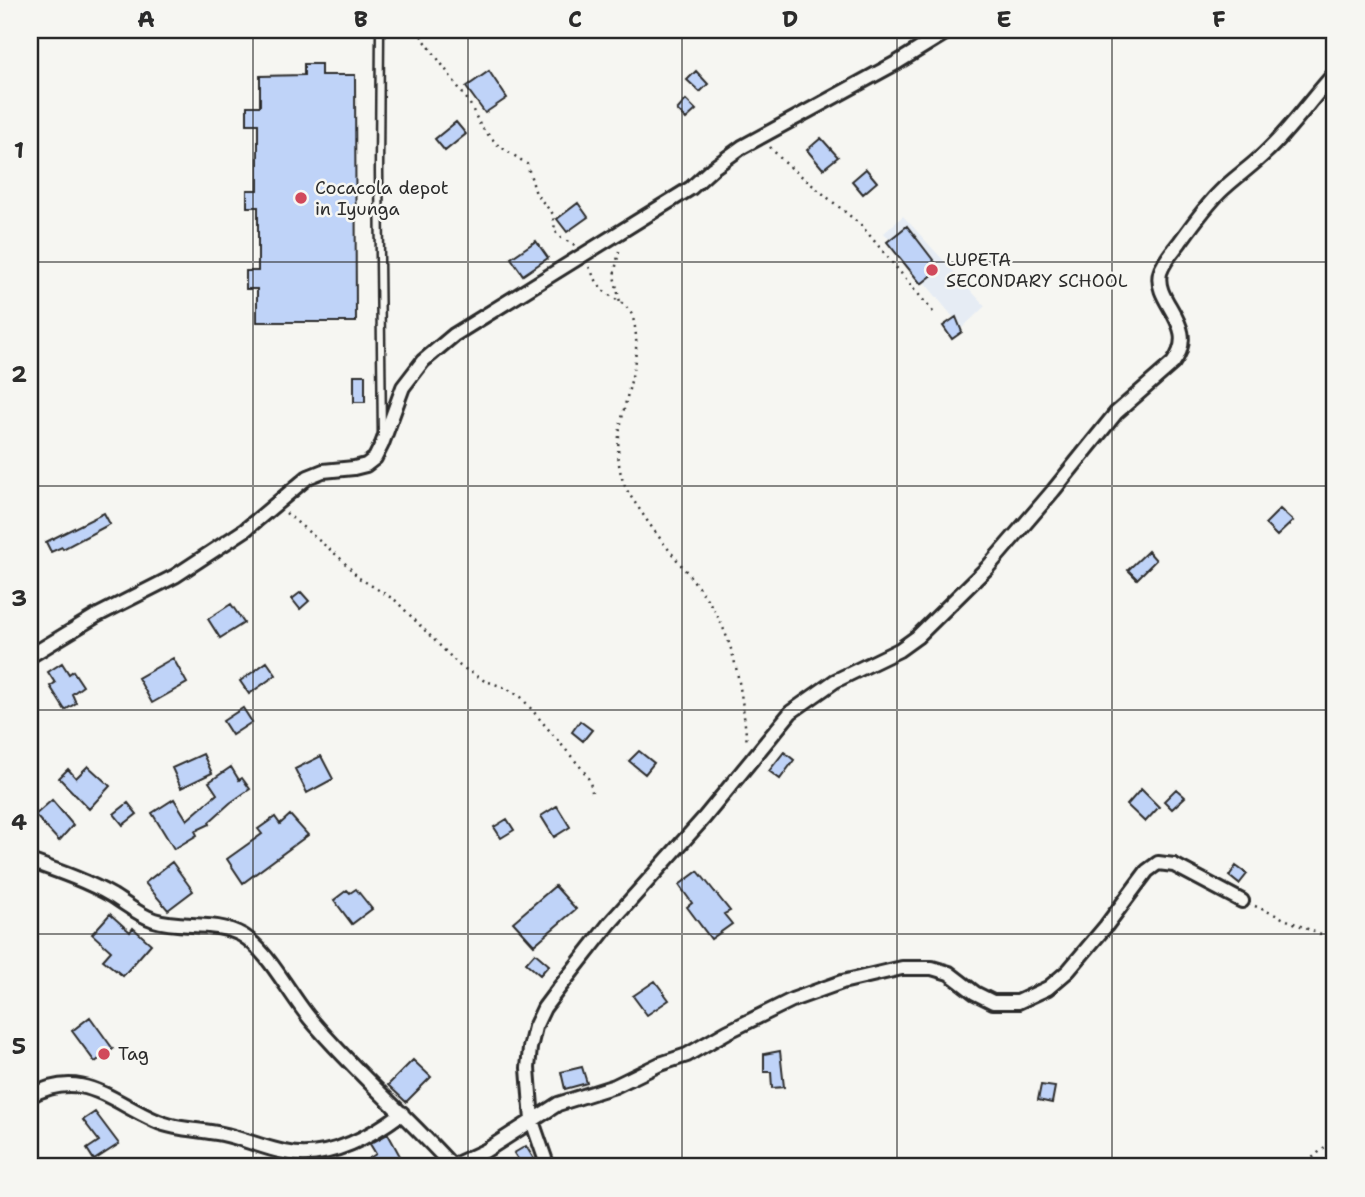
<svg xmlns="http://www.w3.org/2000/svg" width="1365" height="1197" viewBox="0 0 1365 1197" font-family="'Shantell Sans',sans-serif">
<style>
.built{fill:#e6ecf4}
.building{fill:#bfd3f8;stroke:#2b2b2b;stroke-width:2}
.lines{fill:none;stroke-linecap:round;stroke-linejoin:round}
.service-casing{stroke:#2b2b2b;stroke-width:11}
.minor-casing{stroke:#2b2b2b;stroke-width:18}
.path{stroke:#2b2b2b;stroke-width:2.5;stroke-dasharray:2 5;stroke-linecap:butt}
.service{stroke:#f6f6f2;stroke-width:6}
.minor{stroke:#f6f6f2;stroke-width:12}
.grid{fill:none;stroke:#2b2b2b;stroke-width:2;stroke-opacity:0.55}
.poi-dot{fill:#d1495b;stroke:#f6f6f2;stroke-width:2.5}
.labels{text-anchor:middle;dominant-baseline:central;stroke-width:5;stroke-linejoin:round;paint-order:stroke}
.poi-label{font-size:18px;fill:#2b2b2b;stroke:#f6f6f2;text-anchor:start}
.neatline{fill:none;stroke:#2b2b2b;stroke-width:2.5}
.grid-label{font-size:23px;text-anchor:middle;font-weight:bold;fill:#2b2b2b}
</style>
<rect width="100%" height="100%" fill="#f6f6f2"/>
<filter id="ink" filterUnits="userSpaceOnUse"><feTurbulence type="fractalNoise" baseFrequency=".0143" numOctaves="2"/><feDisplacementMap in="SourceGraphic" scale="14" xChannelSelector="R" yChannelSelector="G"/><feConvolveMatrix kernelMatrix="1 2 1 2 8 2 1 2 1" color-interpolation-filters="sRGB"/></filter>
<g filter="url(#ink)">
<path class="built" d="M 903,216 L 985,306 L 962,328 L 884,233 Z"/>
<path class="building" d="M 304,64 L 321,64 L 321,75 L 355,75 L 356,322 L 257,322 L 257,289 L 246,289 L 246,271 L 258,271 L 258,207 L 247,207 L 247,190 L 258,190 L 258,124 L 247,124 L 247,106 L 260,106 L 260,76 L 304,75 Z
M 489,71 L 507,98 L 485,113 L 466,87 Z
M 696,71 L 708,84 L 700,92 L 687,80 Z
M 686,100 L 696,110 L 686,119 L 677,110 Z
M 456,122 L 466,134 L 445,151 L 435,139 Z
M 821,138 L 838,157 L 823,169 L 807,150 Z
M 866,169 L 877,182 L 863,194 L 852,181 Z
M 578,203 L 588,217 L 567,232 L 557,219 Z
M 907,226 L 940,269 L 921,284 L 887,242 Z
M 536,241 L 548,258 L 523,275 L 511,258 Z
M 956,317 L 962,332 L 952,339 L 943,326 Z
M 354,375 L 365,375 L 365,402 L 354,402 Z
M 1280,509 L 1293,521 L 1277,536 L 1265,524 Z
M 104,513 L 110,524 L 63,549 L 62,547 L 51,552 L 46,542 Z
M 1148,551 L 1156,560 L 1137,579 L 1128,570 Z
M 301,592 L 309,601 L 300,609 L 292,599 Z
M 231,604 L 244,623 L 220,638 L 208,619 Z
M 173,658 L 187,683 L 152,703 L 138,678 Z
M 267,662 L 276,675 L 249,694 L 240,681 Z
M 62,663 L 69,674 L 73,671 L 83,686 L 72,694 L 76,703 L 65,710 L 50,686 L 55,683 L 48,672 Z
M 243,708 L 252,722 L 232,735 L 223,721 Z
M 580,721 L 592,730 L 583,741 L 572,732 Z
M 639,751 L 654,763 L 645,774 L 629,761 Z
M 784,752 L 794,760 L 780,779 L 769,771 Z
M 203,754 L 212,773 L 181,788 L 172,768 Z
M 321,756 L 333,779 L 307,793 L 295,769 Z
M 88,766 L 110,786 L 89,809 L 59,778 L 68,769 L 76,778 Z
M 231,767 L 239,780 L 242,778 L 250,789 L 230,803 L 209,822 L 210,824 L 195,831 L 197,835 L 174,849 L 152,813 L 174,799 L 187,820 L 217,794 L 209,782 Z
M 1141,789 L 1159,807 L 1145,822 L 1127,805 Z
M 1176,789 L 1185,797 L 1172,809 L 1164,801 Z
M 52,800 L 73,825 L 59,841 L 35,815 Z
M 128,803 L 137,814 L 123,825 L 114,814 Z
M 557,806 L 570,827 L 554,837 L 541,816 Z
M 290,815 L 308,835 L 243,883 L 227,859 L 262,834 L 258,829 L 275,817 L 280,824 Z
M 507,819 L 514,830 L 501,838 L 494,827 Z
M 172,862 L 193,891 L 168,910 L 145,883 Z
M 1236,866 L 1247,874 L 1239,884 L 1229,876 Z
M 698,871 L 730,911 L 724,914 L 732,924 L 711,939 L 687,907 L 692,903 L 679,885 Z
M 555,886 L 576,909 L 534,945 L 513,922 Z
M 356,889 L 372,909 L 352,924 L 334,900 L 347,890 L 350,893 Z
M 110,914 L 130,932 L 133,928 L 151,944 L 123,976 L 103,960 L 111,951 L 92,934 Z
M 535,953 L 549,965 L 540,975 L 526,963 Z
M 655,981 L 669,1000 L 647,1015 L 633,996 Z
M 90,1017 L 113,1049 L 95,1062 L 72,1031 Z
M 780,1051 L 784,1087 L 772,1088 L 771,1072 L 764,1072 L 764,1054 Z
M 413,1060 L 431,1077 L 406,1102 L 388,1085 Z
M 582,1067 L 587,1083 L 565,1089 L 561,1072 Z
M 1041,1085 L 1055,1087 L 1052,1103 L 1038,1100 Z
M 95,1112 L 119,1144 L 94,1160 L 87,1149 L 99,1141 L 83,1120 Z
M 388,1134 L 406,1167 L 373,1167 L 368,1159 L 376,1154 L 370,1144 Z
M 526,1146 L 538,1166 L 539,1167 L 523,1167 L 514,1153 Z"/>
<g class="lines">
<g class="service-casing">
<path id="service" d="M 380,30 L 379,171 L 382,435"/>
</g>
<g class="minor-casing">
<path id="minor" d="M 30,656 L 96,616 L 175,576 L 245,530 L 308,477 L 323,471 L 354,468 L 366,465 L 375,458 L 382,444 L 403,387 L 423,361 L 454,335 L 691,188 L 713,168 L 742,147 L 898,62 L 950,30
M 30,861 C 58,871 87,881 113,896 C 126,904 139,915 154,920 C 182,929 215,920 242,935 C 269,951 290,996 312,1021 C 355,1072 407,1116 452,1166
M 30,1096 C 82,1068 109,1100 154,1120 C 175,1130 199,1129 222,1134 C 246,1139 275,1153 299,1154 C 336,1156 374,1134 402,1113
M 461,1162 L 484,1167
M 450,1167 L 485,1151 L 558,1104 L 615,1086 L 660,1064 L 687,1055 L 727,1032 L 792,1000 L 842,982 L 902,968 L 932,968 L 949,973 L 975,993 L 993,1002 L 1018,1002 L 1048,988 L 1068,971 L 1106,926 L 1147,871 L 1158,863 L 1174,865 L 1242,901
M 548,1167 L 532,1121 L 528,1068 L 530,1048 L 535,1027 L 544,1008 L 559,988 L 610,923 L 704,818 L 791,712 L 835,681 L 899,650 L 917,637 L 987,568 L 1053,491 L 1116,413 L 1173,363 C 1201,325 1153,303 1160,273 C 1163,262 1173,251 1180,242 C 1193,224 1205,207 1220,192 C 1234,178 1251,167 1265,153 C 1291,129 1311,99 1335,73"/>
</g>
<path class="path" d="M 417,30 L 469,102 L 481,127 L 498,145 L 527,164 L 536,194 L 553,214 L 555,231 L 561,238 L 575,245
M 770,147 L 783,161 L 861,225 L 934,313
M 619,251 L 614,276 L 620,302
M 589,267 C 593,275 597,283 603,290 C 613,300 629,303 633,318 C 648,373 604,425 623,481 C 627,493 635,502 642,513 C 662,544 688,571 709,602 C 737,644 742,695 747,744
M 286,513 L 340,558 L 359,578 L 395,600 L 460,666 L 483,680 L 506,688 L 521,697 L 583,770 L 590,781 L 592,792
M 1255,906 L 1335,941
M 1302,1167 L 1335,1138"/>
<use href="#service" class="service"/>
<use href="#minor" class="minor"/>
</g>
</g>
<path class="grid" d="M 253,30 L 253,1167M 468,30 L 468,1167M 682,30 L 682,1167M 897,30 L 897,1167M 1112,30 L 1112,1167M 30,262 L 1335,262M 30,486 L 1335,486M 30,710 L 1335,710M 30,934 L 1335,934"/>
<g class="poi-dot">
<circle cx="301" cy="198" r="7"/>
<circle cx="932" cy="270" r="7"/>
<circle cx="104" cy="1054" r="7"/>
</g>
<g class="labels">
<g class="poi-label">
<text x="315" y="188">Cocacola depot<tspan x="315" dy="21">in Iyunga</tspan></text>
<text x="946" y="260">LUPETA<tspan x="946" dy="21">SECONDARY SCHOOL</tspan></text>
<text x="118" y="1054">Tag</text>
</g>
</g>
<rect width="1365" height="1197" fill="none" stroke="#f6f6f2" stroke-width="77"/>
<rect x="38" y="38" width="1288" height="1120" class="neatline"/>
<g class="grid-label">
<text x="146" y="27">A</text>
<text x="361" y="27">B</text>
<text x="575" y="27">C</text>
<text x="790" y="27">D</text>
<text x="1004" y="27">E</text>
<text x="1219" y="27">F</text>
<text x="19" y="158">1</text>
<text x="19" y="382">2</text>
<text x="19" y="606">3</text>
<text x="19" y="830">4</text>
<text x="19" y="1054">5</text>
</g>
</svg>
